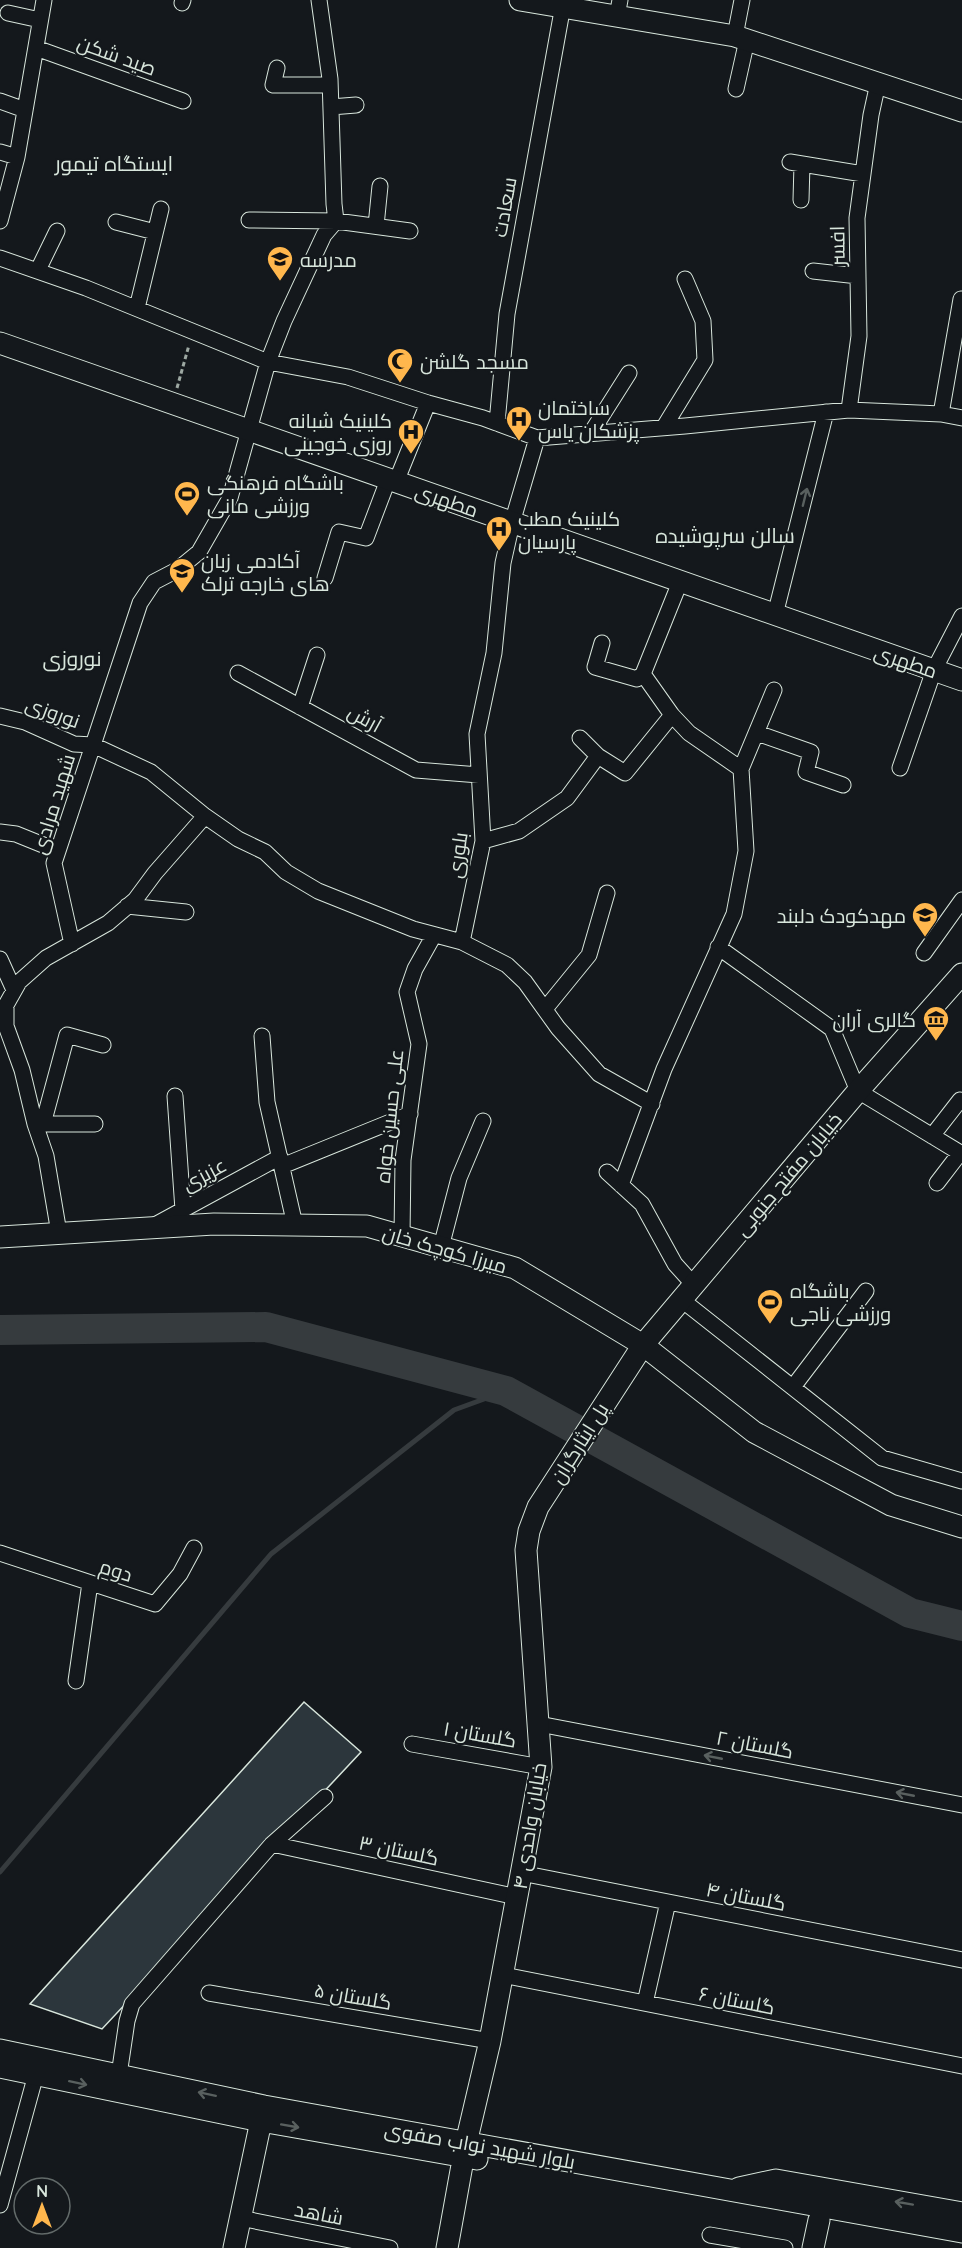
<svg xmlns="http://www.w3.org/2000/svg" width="962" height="2248" viewBox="0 0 962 2248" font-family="Quicksand,Cairo,sans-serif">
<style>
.water{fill:#363b3e;stroke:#939e99;stroke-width:1.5}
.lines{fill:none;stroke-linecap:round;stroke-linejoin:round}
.stream{stroke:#363b3e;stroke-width:5}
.river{stroke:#363b3e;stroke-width:30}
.building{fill:#2c363c;stroke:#d8e6dc;stroke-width:1.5}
.street-casing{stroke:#d8e6dc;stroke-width:17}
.secondary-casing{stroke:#d8e6dc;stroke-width:23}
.path{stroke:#9da8a2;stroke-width:3;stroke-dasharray:4.5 3;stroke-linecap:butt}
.street{stroke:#14181c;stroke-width:15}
.secondary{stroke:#14181c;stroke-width:21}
.oneway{stroke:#59605f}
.labels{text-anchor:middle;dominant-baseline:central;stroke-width:4.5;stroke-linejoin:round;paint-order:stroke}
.street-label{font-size:20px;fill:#d8e6dc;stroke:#14181c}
.poi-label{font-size:20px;fill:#d8e6dc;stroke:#14181c;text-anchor:start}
.neighbourhood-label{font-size:21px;fill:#d8e6dc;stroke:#14181c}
</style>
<rect width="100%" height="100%" fill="#14181c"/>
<path class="water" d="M 910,1613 L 962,1620 L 962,1636 Z"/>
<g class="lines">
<path class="stream" d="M 0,1872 L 271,1554 L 454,1410 L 506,1391"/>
<path class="river" d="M 0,1330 L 266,1327 L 506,1391 L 910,1613 L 962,1626"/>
</g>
<path class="building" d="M 304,1702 L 361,1752 L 102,2029 L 30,2004 Z"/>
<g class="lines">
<g class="street-casing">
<path id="street" d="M 182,3 L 183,0
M 8,13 L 40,20
M 617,16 L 620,0
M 735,36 L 742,0
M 36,48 L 183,101
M 277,68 L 273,85 L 330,85
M 736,89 L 747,40
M 0,101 L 25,110
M 331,107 L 356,105
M 0,152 L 17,157
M 790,162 L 863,174
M 801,200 L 802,164
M 249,220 L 336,221 L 410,231
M 0,221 L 17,157 L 44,0
M 116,222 L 155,232
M 376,226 L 380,186
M 0,258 L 86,288 L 268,362 L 348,377 L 428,403 L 483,418 L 537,438 L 685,426 L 849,410 L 941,414 L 962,418
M 38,270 L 57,231
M 813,271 L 858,276
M 137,308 L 161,209
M 849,410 L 859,336 L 857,218 L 871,115 L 878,83
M 941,414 L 961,299
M 497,423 L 507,314 L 564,0
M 664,427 L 705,360 L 703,321 L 685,279
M 591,433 L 629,373
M 396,482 L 428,403
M 325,578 L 339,532 L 366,538 L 388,480
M 775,615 L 826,412
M 602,643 L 595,667 L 637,679 L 643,674
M 238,673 L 416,770 L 479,775
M 643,674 L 672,715 L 689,733 L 741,769
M 643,674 L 680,582
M 300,707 L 317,655
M 0,716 L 25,722 L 74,744 L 93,745 L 151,772 L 205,816 L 155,873 L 135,900 L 108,923 L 46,958 L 19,982 L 6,1005 L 6,1026 L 22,1070 L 35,1124 L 46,1156 L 59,1233
M 757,733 L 811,752 L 806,772 L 843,785
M 580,738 L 598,756 L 625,773 L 672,715
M 900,768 L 934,670 L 962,616
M 205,816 L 238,839 L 265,852 L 286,872 L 318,891 L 413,929 L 462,942 L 507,965 L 525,982 L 558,1028 L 599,1074 L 652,1104
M 0,832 L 16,834 L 58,851
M 483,841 L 519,831 L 567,798 L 598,756
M 127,906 L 186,912
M 462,942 L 483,841 L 477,734 L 494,653 L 503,563 L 512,523 L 537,438
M 72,944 L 54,863 L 140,603 L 154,582 L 177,570 L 199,552 L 230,498 L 268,362 L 284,321 L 324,235 L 336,221 L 334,204 L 330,79 L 319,0
M 718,947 L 832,1029 L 858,1091 L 962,1154
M 924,953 L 962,900
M 0,959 L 14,990
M 545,1009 L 589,955 L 607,893
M 262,1036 L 267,1102 L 295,1225
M 175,1096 L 183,1210
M 35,1124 L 95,1124
M 43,1124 L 67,1035 L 103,1045
M 932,1136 L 960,1100
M 282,1166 L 410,1114
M 607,1172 L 642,1204 L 675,1264 L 694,1285
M 937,1183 L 960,1153
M 621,1185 L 664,1069 L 734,914 L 746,851 L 741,769 L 774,690
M 153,1226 L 280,1157
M 402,1236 L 403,1160 L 419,1044 L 407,992 L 415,969 L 434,935
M 441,1247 L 459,1178 L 483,1121
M 682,1300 L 882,1458 L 962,1481
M 793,1387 L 866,1291
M 0,1553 L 155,1604 L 180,1574 L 194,1548
M 76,1681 L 90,1583
M 539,1724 L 962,1805
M 412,1744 L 541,1767
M 272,1844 L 517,1897
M 521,1873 L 962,1960
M 503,1975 L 962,2066
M 209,1993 L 490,2041
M 645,2003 L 668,1902
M 119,2075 L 127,2021 L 132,2004 L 272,1844 L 325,1797
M 0,2205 L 38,2067
M 240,2218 L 390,2248
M 710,2235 L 785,2248"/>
</g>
<g class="secondary-casing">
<path id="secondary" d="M 520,0 L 735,36 L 962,111
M 0,343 L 962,680
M 0,1237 L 214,1224 L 367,1226 L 515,1268 L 643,1345 L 754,1432 L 891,1505 L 962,1527
M 0,2050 L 264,2106 L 962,2232
M 0,2067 L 261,2121 L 477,2159
M 739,2188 L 776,2180 L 962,2213
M 234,2248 L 261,2121
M 447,2248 L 466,2143 L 490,2041 L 541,1767 L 526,1550 L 529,1531 L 538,1507 L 643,1345 L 858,1091 L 962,974
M 813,2248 L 819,2220"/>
</g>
<path class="path" d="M 177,388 L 189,345"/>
<use href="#street" class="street"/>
<use href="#secondary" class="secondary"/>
</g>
<defs><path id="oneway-shaft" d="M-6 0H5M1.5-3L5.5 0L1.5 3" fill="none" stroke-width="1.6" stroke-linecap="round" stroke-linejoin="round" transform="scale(1.5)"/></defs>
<g class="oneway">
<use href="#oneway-shaft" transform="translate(805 497) rotate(-76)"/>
<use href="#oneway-shaft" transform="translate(713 1757) rotate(-169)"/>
<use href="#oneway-shaft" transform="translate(905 1794) rotate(-169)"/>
<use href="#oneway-shaft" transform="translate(78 2083) rotate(12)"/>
<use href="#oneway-shaft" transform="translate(207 2094) rotate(-168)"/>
<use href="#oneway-shaft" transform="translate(290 2126) rotate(10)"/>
<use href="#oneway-shaft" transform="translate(904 2203) rotate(-170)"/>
</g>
<defs>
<g id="school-pin" transform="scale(1.35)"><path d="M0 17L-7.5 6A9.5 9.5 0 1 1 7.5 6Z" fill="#ffb74d" stroke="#14181c"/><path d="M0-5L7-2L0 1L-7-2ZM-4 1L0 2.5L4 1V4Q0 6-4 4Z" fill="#111"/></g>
<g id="mosque-pin" transform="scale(1.35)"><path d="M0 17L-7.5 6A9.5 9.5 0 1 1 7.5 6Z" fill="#ffb74d" stroke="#14181c"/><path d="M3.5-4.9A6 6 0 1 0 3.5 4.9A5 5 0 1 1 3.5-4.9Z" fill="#111"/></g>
<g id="hospital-pin" transform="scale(1.35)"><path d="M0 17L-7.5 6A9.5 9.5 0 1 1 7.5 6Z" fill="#ffb74d" stroke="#14181c"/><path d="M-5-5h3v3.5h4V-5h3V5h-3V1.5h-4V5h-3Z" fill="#111"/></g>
<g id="stadium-pin" transform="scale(1.35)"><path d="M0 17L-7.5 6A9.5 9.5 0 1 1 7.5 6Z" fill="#ffb74d" stroke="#14181c"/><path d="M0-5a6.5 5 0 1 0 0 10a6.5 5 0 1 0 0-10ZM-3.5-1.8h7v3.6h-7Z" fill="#111"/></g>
<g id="museum-pin" transform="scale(1.35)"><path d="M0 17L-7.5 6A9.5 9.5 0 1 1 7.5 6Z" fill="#ffb74d" stroke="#14181c"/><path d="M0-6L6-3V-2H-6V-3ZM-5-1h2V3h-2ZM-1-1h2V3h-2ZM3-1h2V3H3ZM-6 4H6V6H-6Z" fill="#111"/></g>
</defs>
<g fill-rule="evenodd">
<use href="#school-pin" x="280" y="259"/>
<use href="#mosque-pin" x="400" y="361"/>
<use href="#hospital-pin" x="519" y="419"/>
<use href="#hospital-pin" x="411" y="432"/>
<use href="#stadium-pin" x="187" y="494"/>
<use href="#hospital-pin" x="499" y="529"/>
<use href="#school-pin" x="182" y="571"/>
<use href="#school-pin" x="925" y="915"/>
<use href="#museum-pin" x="936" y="1019"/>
<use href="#stadium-pin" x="770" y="1302"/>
</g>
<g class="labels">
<g class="street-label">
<text transform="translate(117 55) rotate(20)">صید شکن</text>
<text transform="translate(504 207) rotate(-80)">سعادت</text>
<text transform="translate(837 246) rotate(-91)">افسر</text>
<text transform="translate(447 500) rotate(19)">مطهری</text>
<text transform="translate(906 661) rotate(19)">مطهری</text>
<text transform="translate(53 712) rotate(20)">نوروزی</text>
<text transform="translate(365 718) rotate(29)">آرش</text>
<text transform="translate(53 804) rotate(-73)">شهید مرادی</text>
<text transform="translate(457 855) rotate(-82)">بلوری</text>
<text transform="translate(389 1116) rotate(-84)">علی حسین خواه</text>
<text transform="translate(204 1174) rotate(-28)">عزیزی</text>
<text transform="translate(788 1174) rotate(-50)">خیابان مفتح جنوبی</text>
<text transform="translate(445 1249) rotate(16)">میرزا کوچک خان</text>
<text transform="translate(579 1443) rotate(-58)">پل ایثارگران</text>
<text transform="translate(116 1570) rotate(17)">دوم</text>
<text transform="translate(480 1734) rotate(10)">گلستان ۱</text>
<text transform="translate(755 1744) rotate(11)">گلستان ۲</text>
<text transform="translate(529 1826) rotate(-81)">خیابان واحدی ۴</text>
<text transform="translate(399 1850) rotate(12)">گلستان ۳</text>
<text transform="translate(746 1896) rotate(11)">گلستان ۴</text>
<text transform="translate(353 1996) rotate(10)">گلستان ۵</text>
<text transform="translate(737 2000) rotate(11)">گلستان ۶</text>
<text transform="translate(480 2145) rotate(10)">بلوار شهید نواب صفوی</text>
<text transform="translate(319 2213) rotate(11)">شاهد</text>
</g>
<g class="poi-label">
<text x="300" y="259">مدرسه</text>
<text x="420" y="361">مسجد گلشن</text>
<text x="538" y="407">ساختمان<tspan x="538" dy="23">پزشکان یاس</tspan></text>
<text x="392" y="420" text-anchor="end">کلینیک شبانه<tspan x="392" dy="23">روزی خوجینی</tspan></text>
<text x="207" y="482">باشگاه فرهنگی<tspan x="207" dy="23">ورزشی مانی</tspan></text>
<text x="518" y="518">کلینیک مطب<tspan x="518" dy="23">پارسیان</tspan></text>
<text x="201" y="560">آکادمی زبان<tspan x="201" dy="23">های خارجه ترلک</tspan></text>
<text x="906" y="915" text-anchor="end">مهدکودک دلبند</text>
<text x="916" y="1019" text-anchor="end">گالری آران</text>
<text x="790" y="1290">باشگاه<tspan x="790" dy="23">ورزشی ناجی</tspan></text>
</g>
<g class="neighbourhood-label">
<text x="114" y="163">ایستگاه تیمور</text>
<text x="725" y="535">سالن سرپوشیده</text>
<text x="72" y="658">نوروزی</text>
</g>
</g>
<g transform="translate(42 2206)"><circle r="28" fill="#14181c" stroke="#626a69" stroke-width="1.5"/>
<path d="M0-4.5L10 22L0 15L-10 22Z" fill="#ffb74d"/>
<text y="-9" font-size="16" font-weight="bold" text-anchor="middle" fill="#d8e6dc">N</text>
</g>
</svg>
